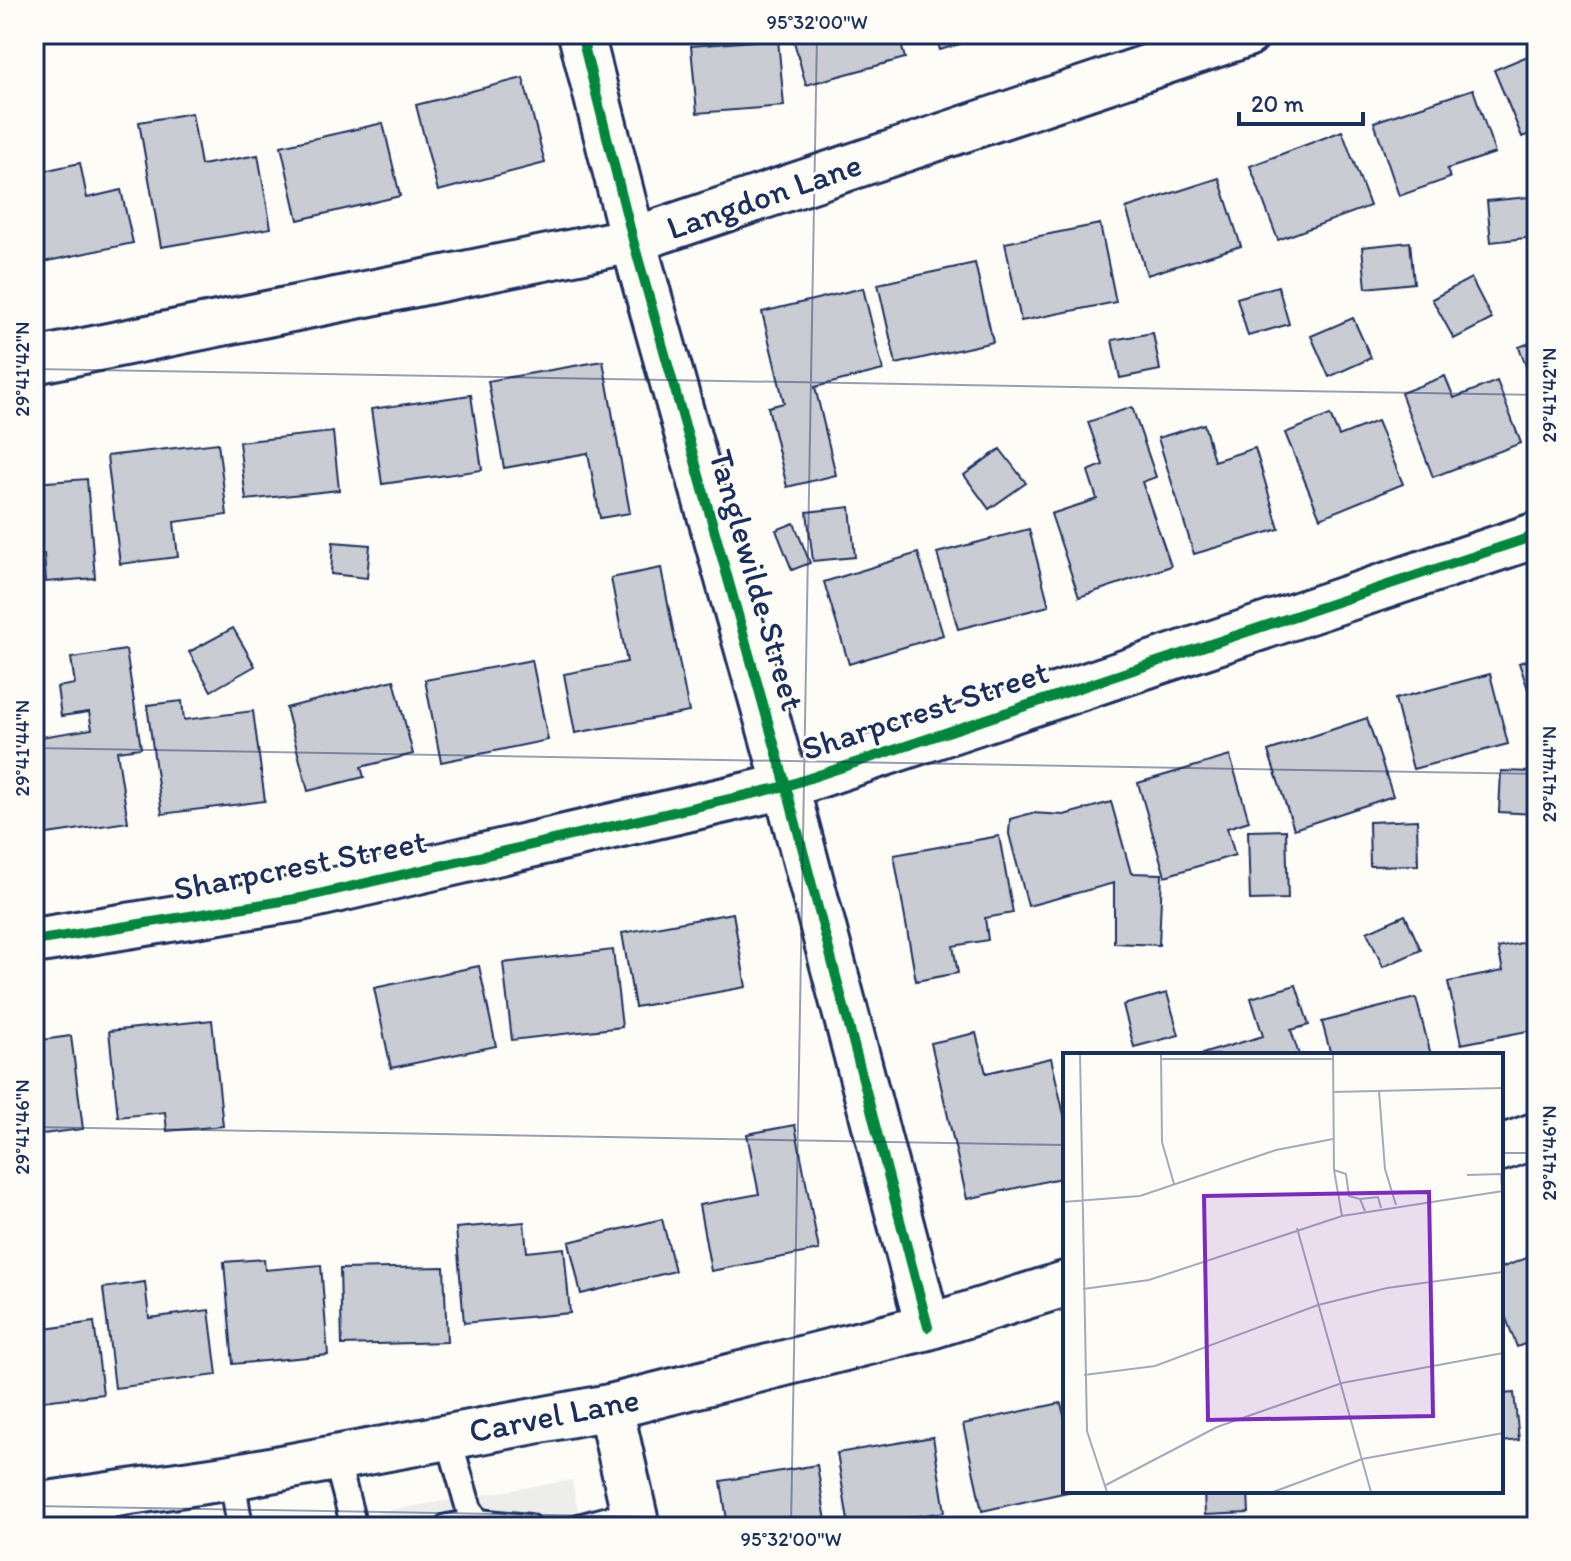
<svg xmlns="http://www.w3.org/2000/svg" width="1571" height="1561" viewBox="0 0 1571 1561" font-family="Itim,sans-serif">
<style>
.built{fill:#edeeec}
.building{fill:#c9ccd3;stroke:#1b2f5e;stroke-width:2}
.lines{fill:none;stroke-linecap:round;stroke-linejoin:round}
.lane-casing{stroke:#1b2f5e;stroke-width:30}
.street-casing{stroke:#1b2f5e;stroke-width:50}
.secondary-casing{stroke:#1b2f5e;stroke-width:50}
.lane{stroke:#fdfcf7;stroke-width:24}
.street{stroke:#fdfcf7;stroke-width:44}
.secondary{stroke:#fdfcf7;stroke-width:44}
.cycleway-casing{stroke:#fdfcf7;stroke-width:15}
.cycleway{stroke:#00873e;stroke-width:10}
.ticks{fill:none;stroke:#1b2f5e;stroke-width:2;stroke-opacity:0.45}
.labels{text-anchor:middle;dominant-baseline:central;stroke-width:6;stroke-linejoin:round;paint-order:stroke}
.street-label{font-size:34px;fill:#1b2f5e;stroke:#fdfcf7}
.inset-road{fill:none;stroke:#a3aaba;stroke-width:2}
.view{fill:#7b2cbf;fill-opacity:0.15;stroke:#7b2cbf;stroke-width:4}
.inset-edge{fill:none;stroke:#1b2f5e;stroke-width:4}
.neatline{fill:none;stroke:#1b2f5e;stroke-width:3}
.ticks-label{font-size:20px;text-anchor:middle;fill:#1b2f5e}
</style>
<rect width="100%" height="100%" fill="#fdfcf7"/>
<filter id="ink" filterUnits="userSpaceOnUse"><feTurbulence type="fractalNoise" baseFrequency=".0125" numOctaves="2"/><feDisplacementMap in="SourceGraphic" scale="16" xChannelSelector="R" yChannelSelector="G"/><feConvolveMatrix kernelMatrix="1 2 1 2 8 2 1 2 1" color-interpolation-filters="sRGB"/></filter>
<g filter="url(#ink)">
<path class="built" d="M 572,1480 L 581,1527 L 293,1526 Z"/>
<path class="building" d="M 792,34 L 898,34 L 905,58 L 806,85 Z
M 935,34 L 992,34 L 940,50 Z
M 778,39 L 784,106 L 697,113 L 691,46 Z
M 1537,52 L 1537,131 L 1522,137 L 1494,70 Z
M 523,78 L 545,163 L 438,191 L 416,105 Z
M 1473,89 L 1495,153 L 1447,169 L 1450,178 L 1399,196 L 1374,122 Z
M 192,113 L 201,165 L 258,155 L 271,228 L 161,247 L 139,122 Z
M 383,123 L 400,196 L 298,220 L 281,146 Z
M 1342,131 L 1370,206 L 1278,240 L 1250,166 Z
M 80,163 L 87,198 L 121,190 L 133,243 L 34,264 L 34,173 Z
M 1219,178 L 1241,246 L 1147,275 L 1126,208 Z
M 1529,197 L 1534,237 L 1491,242 L 1487,201 Z
M 1100,224 L 1116,302 L 1021,321 L 1005,243 Z
M 1410,242 L 1414,283 L 1366,288 L 1362,247 Z
M 975,263 L 993,342 L 896,364 L 878,284 Z
M 1471,278 L 1492,319 L 1454,339 L 1432,299 Z
M 1278,286 L 1289,324 L 1248,336 L 1237,298 Z
M 863,288 L 883,370 L 815,387 L 836,475 L 787,487 L 768,407 L 784,403 L 762,312 Z
M 1353,318 L 1371,358 L 1329,377 L 1311,336 Z
M 1153,333 L 1160,370 L 1120,378 L 1112,340 Z
M 1537,340 L 1537,396 L 1519,347 Z
M 603,361 L 630,513 L 600,518 L 588,453 L 504,468 L 488,381 Z
M 1445,376 L 1454,398 L 1497,381 L 1521,443 L 1433,477 L 1401,393 Z
M 471,395 L 482,470 L 382,484 L 371,409 Z
M 1132,407 L 1156,477 L 1142,482 L 1171,566 L 1079,597 L 1051,514 L 1097,499 L 1088,471 L 1103,465 L 1088,422 Z
M 1330,415 L 1339,436 L 1377,421 L 1403,484 L 1320,518 L 1285,433 Z
M 1204,424 L 1214,461 L 1255,448 L 1279,529 L 1194,554 L 1158,438 Z
M 333,432 L 339,490 L 246,500 L 239,442 Z
M 218,443 L 227,515 L 174,522 L 178,557 L 120,564 L 107,456 Z
M 1000,449 L 1026,483 L 989,509 L 964,475 Z
M 87,479 L 95,578 L 46,582 L 44,554 L 34,554 L 34,483 Z
M 850,507 L 855,557 L 813,561 L 807,512 Z
M 794,523 L 810,563 L 792,570 L 776,530 Z
M 1029,529 L 1049,606 L 958,629 L 937,553 Z
M 333,542 L 370,545 L 367,578 L 331,574 Z
M 918,553 L 943,635 L 849,664 L 824,582 Z
M 661,568 L 689,712 L 575,733 L 564,674 L 627,662 L 611,578 Z
M 233,628 L 255,666 L 211,691 L 189,652 Z
M 126,650 L 141,748 L 117,751 L 128,822 L 34,836 L 34,738 L 92,729 L 89,712 L 61,716 L 57,687 L 75,684 L 71,658 Z
M 1537,657 L 1537,715 L 1519,663 Z
M 532,660 L 548,740 L 441,762 L 425,680 Z
M 1490,674 L 1508,744 L 1413,769 L 1395,699 Z
M 394,680 L 413,754 L 361,767 L 364,777 L 308,791 L 286,708 Z
M 182,701 L 184,720 L 253,711 L 265,801 L 162,814 L 147,705 Z
M 1367,718 L 1393,796 L 1294,829 L 1268,751 Z
M 1230,756 L 1249,821 L 1227,828 L 1235,855 L 1165,876 L 1138,783 Z
M 1501,771 L 1537,772 L 1537,814 L 1499,812 Z
M 1111,802 L 1131,873 L 1162,874 L 1159,945 L 1114,943 L 1114,883 L 1028,906 L 1009,834 L 1010,819 L 1032,813 L 1064,815 Z
M 1417,820 L 1418,865 L 1370,866 L 1369,822 Z
M 1286,830 L 1288,899 L 1250,900 L 1248,831 Z
M 999,836 L 1013,913 L 985,918 L 988,940 L 953,946 L 958,973 L 916,981 L 894,855 Z
M 733,913 L 746,987 L 635,1007 L 622,933 Z
M 1405,915 L 1421,950 L 1383,967 L 1367,932 Z
M 1535,940 L 1537,1029 L 1461,1044 L 1448,982 L 1503,971 L 1498,948 Z
M 613,950 L 622,1027 L 512,1040 L 503,963 Z
M 479,966 L 496,1046 L 391,1068 L 374,988 Z
M 1296,985 L 1309,1025 L 1291,1030 L 1299,1055 L 1198,1055 L 1263,1036 L 1251,998 Z
M 1167,993 L 1179,1035 L 1134,1047 L 1123,1005 Z
M 1416,998 L 1431,1055 L 1331,1055 L 1322,1022 Z
M 212,1020 L 223,1126 L 167,1131 L 165,1112 L 118,1117 L 109,1031 Z
M 976,1033 L 986,1073 L 1051,1058 L 1065,1119 L 1065,1177 L 967,1199 L 931,1043 Z
M 71,1036 L 83,1129 L 34,1135 L 34,1041 Z
M 795,1125 L 819,1250 L 711,1271 L 699,1205 L 759,1194 L 747,1134 Z
M 662,1219 L 675,1271 L 581,1294 L 569,1242 Z
M 524,1222 L 527,1252 L 564,1248 L 570,1313 L 464,1323 L 456,1228 Z
M 1537,1254 L 1537,1339 L 1517,1347 L 1501,1305 L 1501,1268 Z
M 264,1259 L 265,1270 L 321,1265 L 328,1355 L 233,1364 L 224,1262 Z
M 444,1267 L 447,1342 L 342,1345 L 340,1269 Z
M 145,1282 L 149,1318 L 209,1310 L 217,1375 L 115,1388 L 103,1288 Z
M 34,1308 L 38,1330 L 94,1322 L 103,1394 L 34,1402 Z
M 1514,1393 L 1519,1440 L 1501,1442 L 1501,1394 Z
M 1061,1403 L 1065,1419 L 1065,1491 L 1072,1491 L 982,1511 L 963,1424 Z
M 933,1437 L 945,1512 L 849,1527 L 837,1453 Z
M 817,1465 L 827,1527 L 728,1527 L 721,1481 Z
M 1204,1491 L 1248,1491 L 1249,1513 L 1205,1515 Z"/>
<g class="lines">
<g class="lane-casing">
<path id="lane" d="M 448,1436 L 469,1509 L 478,1522 L 529,1527
M 336,1458 L 354,1527
M 232,1477 L 240,1527
M 447,1527 L 478,1522
M 579,1527 L 634,1512"/>
</g>
<g class="street-casing">
<path id="street" d="M 581,34 L 633,240 L 786,786 L 928,1327
M 34,361 L 633,240 L 1247,34
M 34,941 L 301,898 L 786,786 L 1537,535
M 1501,1148 L 1537,1135
M 610,1407 L 928,1327 L 1065,1284"/>
</g>
<g class="secondary-casing">
<path id="secondary" d="M 34,1506 L 232,1477 L 610,1407 L 637,1527"/>
</g>
<use href="#lane" class="lane"/>
<use href="#street" class="street"/>
<use href="#secondary" class="secondary"/>
<g class="cycleway-casing">
<path id="cycleway" d="M 581,34 L 633,240 L 786,786 L 928,1327
M 34,941 L 301,898 L 786,786 L 1537,535"/>
</g>
<use href="#cycleway" class="cycleway"/>
</g>
</g>
<path class="ticks" d="M 34,369 L 1537,395M 34,748 L 1537,774M 34,1127 L 1065,1145M 1501,1153 L 1537,1153M 34,1506 L 1234,1527M 791,1527 L 817,34"/>
<g class="labels">
<g class="street-label">
<text transform="translate(764 196) rotate(-19)">Langdon Lane</text>
<text transform="translate(757 580) rotate(74)">Tanglewilde Street</text>
<text transform="translate(925 710) rotate(-18)">Sharpcrest Street</text>
<text transform="translate(300 865) rotate(-11)">Sharpcrest Street</text>
<text transform="translate(554 1415) rotate(-11)">Carvel Lane</text>
</g>
</g>
<g transform="translate(1063 1053)">
<rect width="440" height="440" fill="#fdfcf7"/>
<path class="inset-road" d="M 17,1 L 24,378 L 44,439M 98,1 L 99,89 L 111,131M 270,1 L 271,117 L 279,163M 98,6 L 270,6M 316,38 L 322,116 L 333,152M 270,39 L 440,35M 271,117 L 283,121 L 286,143 L 297,146 L 302,158M 404,122 L 438,121 L 439,138M 297,146 L 315,144 L 318,155M 0,149 L 77,143 L 213,97 L 270,86M 234,175 L 308,439M 20,236 L 86,227 L 279,163 L 440,138M 21,322 L 92,313 L 255,252 L 324,235 L 440,219M 41,433 L 154,374 L 279,330 L 440,300M 210,439 L 299,406 L 440,380"/>
<path class="view" d="M 366,139 L 370,363 L 145,367 L 141,143 Z"/>
<rect width="440" height="440" class="inset-edge"/>
</g>
<rect width="1571" height="1561" fill="none" stroke="#fdfcf7" stroke-width="88"/>
<path d="M1239 112v12h124v-12" fill="none" stroke="#1b2f5e" stroke-width="4"/>
<text x="1251" y="112" font-size="24" fill="#1b2f5e" stroke="#fdfcf7" stroke-width="6" paint-order="stroke">20 m</text>
<rect x="44" y="44" width="1483" height="1473" class="neatline"/>
<g class="ticks-label">
<text x="817" y="29">95°32'00"W</text>
<text transform="translate(22 369) rotate(-90)" y="7">29°41'42"N</text>
<text transform="translate(1549 395) rotate(-90)" y="7">29°41'42"N</text>
<text transform="translate(22 748) rotate(-90)" y="7">29°41'44"N</text>
<text transform="translate(1549 774) rotate(-90)" y="7">29°41'44"N</text>
<text transform="translate(22 1127) rotate(-90)" y="7">29°41'46"N</text>
<text transform="translate(1549 1153) rotate(-90)" y="7">29°41'46"N</text>
<text x="791" y="1546">95°32'00"W</text>
</g>
</svg>
